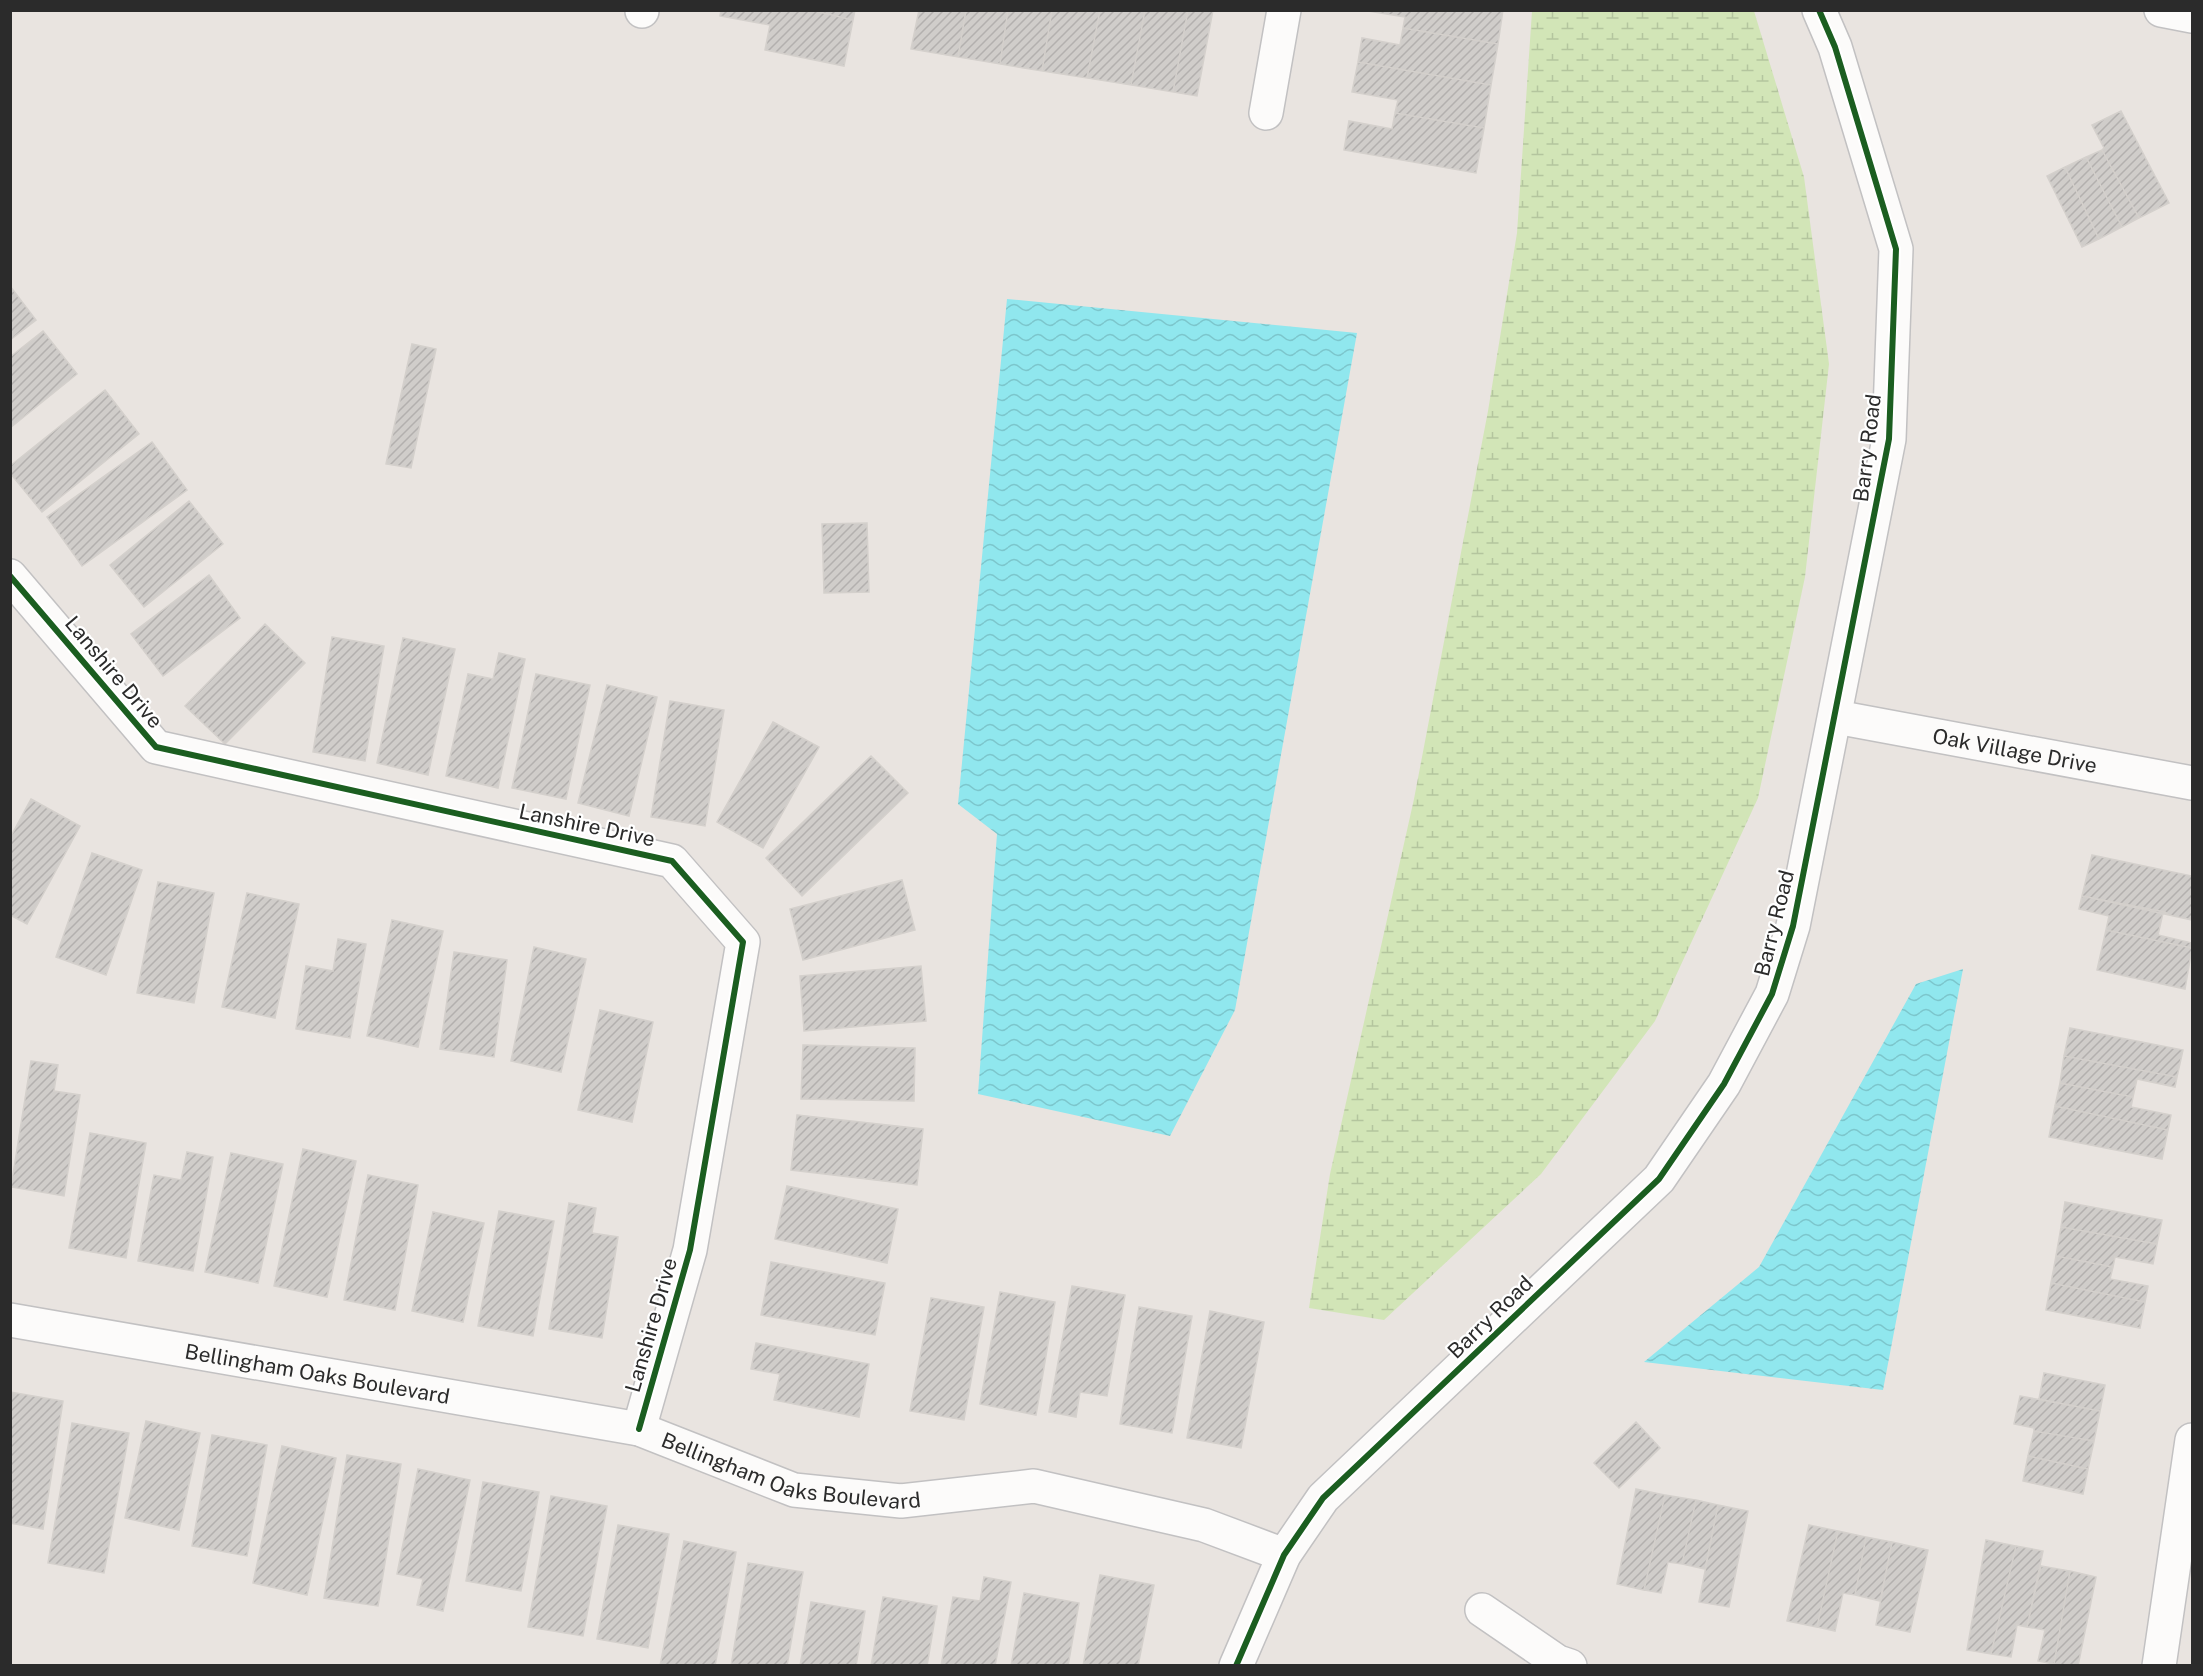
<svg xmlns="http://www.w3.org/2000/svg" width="2203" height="1676" viewBox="0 0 2203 1676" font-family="'Public Sans',sans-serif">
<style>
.wetland{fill:url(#wetland-marsh)}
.water{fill:url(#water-waves)}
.building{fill:url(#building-hatch);stroke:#d4d0cc;stroke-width:1.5}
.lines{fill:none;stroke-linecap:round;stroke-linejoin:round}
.minor-casing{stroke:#c2c1c2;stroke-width:36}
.tertiary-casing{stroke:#c2c1c2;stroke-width:36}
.minor{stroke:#fcfbfa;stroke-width:33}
.tertiary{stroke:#fcfbfa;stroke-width:33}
.cycleway-casing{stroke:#fff;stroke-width:10}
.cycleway{stroke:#1b5e20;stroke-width:6}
.labels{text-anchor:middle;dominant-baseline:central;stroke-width:4.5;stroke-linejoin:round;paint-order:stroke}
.street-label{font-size:21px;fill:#2b2b2b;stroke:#fff}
</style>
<defs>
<pattern id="wetland-marsh" width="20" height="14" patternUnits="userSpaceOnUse" patternTransform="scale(1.5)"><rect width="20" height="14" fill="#d2e5b7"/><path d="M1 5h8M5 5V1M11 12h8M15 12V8" fill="none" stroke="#b4c59e"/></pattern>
<pattern id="water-waves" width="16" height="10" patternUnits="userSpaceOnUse" patternTransform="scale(1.5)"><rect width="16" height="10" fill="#90e7ee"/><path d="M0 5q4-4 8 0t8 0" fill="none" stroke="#7cc6cc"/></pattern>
<pattern id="building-hatch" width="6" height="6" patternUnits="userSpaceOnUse" patternTransform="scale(1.5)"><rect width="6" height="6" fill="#d0cdca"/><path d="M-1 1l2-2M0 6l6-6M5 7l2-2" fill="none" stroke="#b3b0ae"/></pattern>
</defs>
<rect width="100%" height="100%" fill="#e9e4e0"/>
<path class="wetland" d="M 1532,11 L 1754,11 L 1804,177 L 1829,364 L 1805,577 L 1758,798 L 1655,1021 L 1541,1174 L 1384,1320 L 1309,1308 L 1330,1174 L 1414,799 L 1488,411 L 1517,233 Z"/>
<path class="water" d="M 1007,299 L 1357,333 L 1235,1010 L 1170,1136 L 978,1094 L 997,834 L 958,804 Z
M 1963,969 L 1883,1390 L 1644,1362 L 1759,1267 L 1916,984 Z"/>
<path class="building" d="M 721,10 L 811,10 L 853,20 L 844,66 L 765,50 L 770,25 L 720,16 Z
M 811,10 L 855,10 L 853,20 Z
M 919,10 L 966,10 L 958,57 L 911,49 Z
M 966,10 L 1008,10 L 1000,64 L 958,57 Z
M 1008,10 L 1052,10 L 1042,71 L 1000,64 Z
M 1052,10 L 1100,10 L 1087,78 L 1042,71 Z
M 1100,10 L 1145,10 L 1131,85 L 1087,78 Z
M 1145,10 L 1188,10 L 1173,92 L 1131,85 Z
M 1188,10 L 1213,10 L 1197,96 L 1173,92 Z
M 1503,10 L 1498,44 L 1403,28 L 1405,17 L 1368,11 Z
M 1403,28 L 1498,44 L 1491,85 L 1358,62 L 1362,38 L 1400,45 Z
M 1358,62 L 1491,85 L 1484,128 L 1395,113 L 1398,100 L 1352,92 Z
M 2121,111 L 2169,203 L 2139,218 L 2102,150 L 2104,148 L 2092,125 Z
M 1395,113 L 1484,128 L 1476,173 L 1344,150 L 1349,121 L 1392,129 Z
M 2102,150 L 2139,218 L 2122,227 L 2086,157 Z
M 2086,157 L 2122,227 L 2099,239 L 2065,167 Z
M 2065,167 L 2099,239 L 2082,247 L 2047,176 Z
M 10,286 L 36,320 L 10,340 Z
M 43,331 L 77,374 L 10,428 L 10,357 Z
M 412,344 L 436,349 L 411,468 L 386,464 Z
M 105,390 L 139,434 L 42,512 L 10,473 L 10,466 Z
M 152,442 L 187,490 L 82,566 L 47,517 Z
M 189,501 L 223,544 L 144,607 L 110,565 Z
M 867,523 L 869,592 L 824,593 L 822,524 Z
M 209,575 L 240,618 L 163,676 L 131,634 Z
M 265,624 L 305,663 L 225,744 L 185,706 Z
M 332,637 L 384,646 L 365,761 L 313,752 Z
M 403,638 L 455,649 L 428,775 L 377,763 Z
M 499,653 L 525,659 L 498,788 L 446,776 L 468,674 L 493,679 Z
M 536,674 L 590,685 L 566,799 L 512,788 Z
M 607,685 L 657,697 L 629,816 L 578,803 Z
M 670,701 L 724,710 L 705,826 L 651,817 Z
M 773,722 L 819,747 L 763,848 L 717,822 Z
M 871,756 L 908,793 L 802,896 L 766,858 Z
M 31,799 L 80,826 L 27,924 L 10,915 L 10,838 Z
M 92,853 L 142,870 L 106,975 L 56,957 Z
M 2092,855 L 2192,876 L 2192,920 L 2082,896 Z
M 902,880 L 915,930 L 803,960 L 790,909 Z
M 158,882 L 214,893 L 194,1003 L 137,993 Z
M 247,893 L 299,904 L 275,1018 L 222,1007 Z
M 2082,896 L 2165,912 L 2168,914 L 2163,913 L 2158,935 L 2192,943 L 2192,948 L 2106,930 L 2109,916 L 2079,909 Z
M 392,920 L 443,931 L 418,1047 L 367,1036 Z
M 2106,930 L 2192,948 L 2185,989 L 2097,970 Z
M 338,939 L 366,944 L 350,1038 L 296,1029 L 306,966 L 333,971 Z
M 534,947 L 586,959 L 561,1072 L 511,1061 Z
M 454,952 L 507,960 L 494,1057 L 440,1049 Z
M 921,966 L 926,1021 L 804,1031 L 800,976 Z
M 600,1010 L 653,1022 L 632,1122 L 578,1110 Z
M 2070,1028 L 2183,1050 L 2177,1077 L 2064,1056 Z
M 803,1045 L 915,1048 L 914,1101 L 801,1099 Z
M 2064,1056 L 2177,1077 L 2175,1087 L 2137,1079 L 2133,1097 L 2060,1083 Z
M 31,1061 L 58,1065 L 54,1091 L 80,1095 L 64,1196 L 11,1187 Z
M 2060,1083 L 2133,1097 L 2131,1107 L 2171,1115 L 2168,1130 L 2055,1106 Z
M 2055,1106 L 2168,1130 L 2162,1159 L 2049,1137 Z
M 797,1115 L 923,1129 L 917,1185 L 791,1170 Z
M 90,1133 L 146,1143 L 126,1258 L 69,1248 Z
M 303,1149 L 356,1161 L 327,1297 L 274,1286 Z
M 187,1152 L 213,1157 L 193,1271 L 138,1261 L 154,1175 L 181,1180 Z
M 231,1153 L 283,1164 L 258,1283 L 205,1272 Z
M 368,1175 L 418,1185 L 395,1310 L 344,1300 Z
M 787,1186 L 898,1209 L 887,1263 L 775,1239 Z
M 2065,1202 L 2162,1220 L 2157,1244 L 2061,1227 Z
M 569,1203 L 596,1208 L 592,1233 L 618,1237 L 602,1338 L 549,1329 Z
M 499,1211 L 554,1221 L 533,1336 L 478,1326 Z
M 433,1212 L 484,1223 L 463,1322 L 412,1311 Z
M 2061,1227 L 2157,1244 L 2153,1264 L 2115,1257 L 2113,1267 L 2056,1256 Z
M 2056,1256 L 2113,1267 L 2110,1279 L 2148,1286 L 2145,1302 L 2051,1283 Z
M 771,1262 L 885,1283 L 875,1335 L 761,1315 Z
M 2051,1283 L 2145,1302 L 2140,1328 L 2046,1310 Z
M 1072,1286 L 1125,1295 L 1107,1396 L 1080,1392 L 1076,1417 L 1049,1412 Z
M 1000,1292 L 1055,1302 L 1036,1415 L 980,1404 Z
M 931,1298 L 984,1307 L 964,1420 L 910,1411 Z
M 1139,1307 L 1192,1316 L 1172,1433 L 1120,1424 Z
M 1210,1311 L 1264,1322 L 1241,1448 L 1187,1438 Z
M 756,1343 L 869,1364 L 859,1417 L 774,1400 L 780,1374 L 751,1369 Z
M 2044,1373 L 2105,1385 L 2100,1411 L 2039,1399 Z
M 10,1392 L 63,1401 L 43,1529 L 10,1523 Z
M 2020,1396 L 2100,1411 L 2094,1441 L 2034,1431 L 2034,1428 L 2014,1424 Z
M 146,1421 L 200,1433 L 179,1530 L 125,1518 Z
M 1636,1422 L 1660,1448 L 1619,1488 L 1594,1463 Z
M 72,1423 L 129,1433 L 104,1573 L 48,1563 Z
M 2034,1431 L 2094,1441 L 2088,1469 L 2028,1456 Z
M 212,1435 L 267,1445 L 247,1556 L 192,1546 Z
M 282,1446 L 336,1458 L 307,1595 L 253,1583 Z
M 347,1455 L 401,1464 L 378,1606 L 324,1598 Z
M 2028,1456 L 2088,1469 L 2083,1494 L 2023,1481 Z
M 418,1469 L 470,1480 L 443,1611 L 417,1605 L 423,1579 L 397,1574 Z
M 483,1482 L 539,1492 L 521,1591 L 466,1581 Z
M 1636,1489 L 1665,1495 L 1644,1590 L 1617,1584 Z
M 1665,1495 L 1696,1500 L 1682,1564 L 1668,1562 L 1661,1593 L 1644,1590 Z
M 551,1496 L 607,1506 L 583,1636 L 528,1627 Z
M 1696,1500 L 1718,1505 L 1705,1569 L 1682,1564 Z
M 1718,1505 L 1748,1511 L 1729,1607 L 1699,1602 Z
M 618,1525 L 669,1534 L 648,1648 L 597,1639 Z
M 1809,1525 L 1838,1531 L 1817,1627 L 1787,1621 Z
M 1838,1531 L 1866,1537 L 1855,1595 L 1843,1593 L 1835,1631 L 1817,1627 Z
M 1866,1537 L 1892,1542 L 1880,1601 L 1855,1595 Z
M 1986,1540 L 2016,1546 L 1991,1654 L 1967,1650 Z
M 684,1541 L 736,1552 L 715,1666 L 660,1666 Z
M 1892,1542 L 1928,1550 L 1910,1632 L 1876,1625 Z
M 2016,1546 L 2043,1551 L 2027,1627 L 2017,1625 L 2011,1657 L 1991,1654 Z
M 748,1563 L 803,1572 L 787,1666 L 731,1666 Z
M 2041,1566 L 2070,1571 L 2054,1664 L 2038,1661 L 2045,1630 L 2027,1627 Z
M 2070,1571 L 2096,1577 L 2078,1666 L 2059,1666 L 2054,1664 Z
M 1100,1575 L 1154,1585 L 1138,1666 L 1083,1666 Z
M 984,1577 L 1011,1582 L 995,1666 L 941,1666 L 953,1597 L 980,1601 Z
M 1024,1593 L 1079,1603 L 1068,1666 L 1011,1666 Z
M 883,1597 L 937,1606 L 927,1666 L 871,1666 Z
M 811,1602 L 865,1611 L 856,1666 L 800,1666 Z"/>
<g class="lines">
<g class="minor-casing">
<g id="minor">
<path d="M 2161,10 L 2192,16"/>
<path d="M 642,11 L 642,10"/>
<path d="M 1266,113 L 1284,10"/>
<path d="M 10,576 L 156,747 L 672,861 L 743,942 L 690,1250 L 639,1429"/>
<path id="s1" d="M 1836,717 L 2192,783"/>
<path id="s2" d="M 10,1320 L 639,1429 L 794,1490 L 901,1501 L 1034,1486 L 1204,1525 L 1284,1555"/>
<path d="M 1482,1610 L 1558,1662 L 1570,1666"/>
<path d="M 2159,1666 L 2192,1440"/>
</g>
</g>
<g class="tertiary-casing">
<path id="tertiary" d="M 1236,1666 L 1284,1555 L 1323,1498 L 1659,1179 L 1724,1084 L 1772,994 L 1793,926 L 1889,439 L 1896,249 L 1835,47 L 1819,10"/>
</g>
<use href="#minor" class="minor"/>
<use href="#tertiary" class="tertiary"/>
<g class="cycleway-casing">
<path id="cycleway" d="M 10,576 L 156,747 L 672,861 L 743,942 L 690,1250 L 639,1429
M 1236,1666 L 1284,1555 L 1323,1498 L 1659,1179 L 1724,1084 L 1772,994 L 1793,926 L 1889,439 L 1896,249 L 1835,47 L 1819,10"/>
</g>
<use href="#cycleway" class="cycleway"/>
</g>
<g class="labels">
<g class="street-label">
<text transform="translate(1867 448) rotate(-83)">Barry Road</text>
<text transform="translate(114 672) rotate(50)">Lanshire Drive</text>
<text stroke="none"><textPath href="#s1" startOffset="182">Oak Village Drive</textPath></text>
<text transform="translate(587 825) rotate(12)">Lanshire Drive</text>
<text transform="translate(1774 923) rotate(-76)">Barry Road</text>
<text transform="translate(1490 1317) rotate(-44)">Barry Road</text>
<text transform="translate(651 1325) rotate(-74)">Lanshire Drive</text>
<text stroke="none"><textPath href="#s2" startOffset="312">Bellingham Oaks Boulevard</textPath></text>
<text stroke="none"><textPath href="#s2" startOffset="798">Bellingham Oaks Boulevard</textPath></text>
</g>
</g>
<rect width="2203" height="1676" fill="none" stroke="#2b2b2b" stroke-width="24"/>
</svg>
